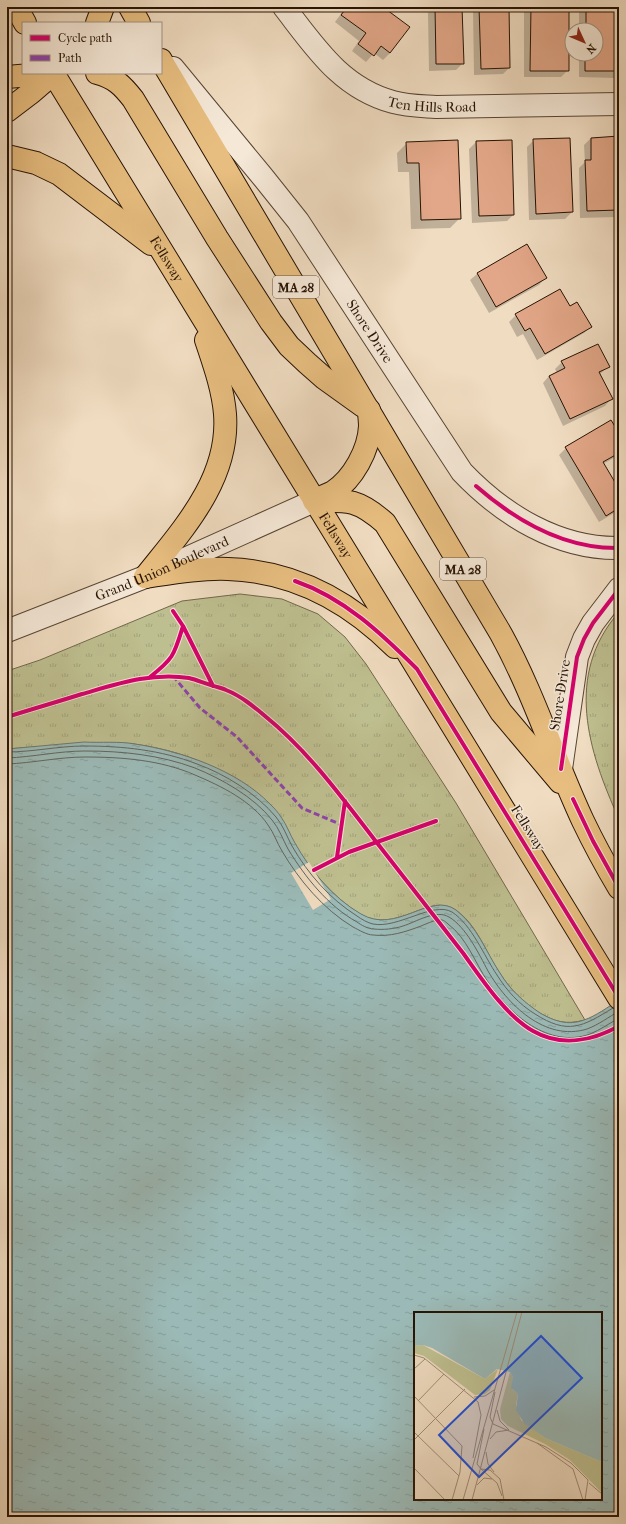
<svg xmlns="http://www.w3.org/2000/svg" width="626" height="1524" viewBox="0 0 626 1524" font-family="'IM FELL French Canon',serif">
<style>
.grass{fill:url(#grass-tufts);stroke:#72694a}
.water{fill:url(#water-ripples);stroke:#6c776f;fill-rule:evenodd}
.pier{fill:#f0dcc1}
.shadow{fill:#0003}
.lines{fill:none;stroke-linecap:round;stroke-linejoin:round}
.shore{stroke:#60665e;stroke-width:1}
.building{fill:#e2a788;stroke:#261304}
.minor-casing{stroke:#584533;stroke-width:24}
.major-casing{stroke:#261304;stroke-width:24}
.highway-casing{stroke:#261304;stroke-width:24}
.minor{stroke:#f5e8d7;stroke-width:22}
.major{stroke:#e8be80;stroke-width:22}
.highway{stroke:#e8be80;stroke-width:22}
.quiet{stroke:#8e44ad;stroke-width:3;stroke-dasharray:6 3;stroke-linecap:butt}
.cycleway-casing{stroke:#f5e8d7;stroke-width:6}
.cycleway{stroke:#d6006c;stroke-width:4}
.labels{text-anchor:middle;dominant-baseline:central;stroke-width:3;stroke-linejoin:round;paint-order:stroke}
.shield{fill:#f5e8d7;stroke:#645343;stroke-width:1}
.shield-label{font-size:13px;font-weight:bold;fill:#261304}
.street-label{font-size:14px;fill:#261304;stroke:#f5e8d7}
.inset-road{fill:none;stroke:#9f8c75;stroke-width:1}
.view{fill:#1d4ed8;fill-opacity:0.15;stroke:#1d4ed8;stroke-width:2}
.inset-edge{fill:none;stroke:#261304;stroke-width:2}
</style>
<defs>
<pattern id="grass-tufts" width="24" height="20" patternUnits="userSpaceOnUse"><rect width="24" height="20" fill="#bebf90"/><path d="M3 7l-1-3M5 7V3M7 7l1-3M15 17l-1-3M17 17v-4M19 17l1-3" fill="none" stroke="#a3a37b"/></pattern>
<pattern id="water-ripples" width="26" height="14" patternUnits="userSpaceOnUse"><rect width="26" height="14" fill="#9bbab7"/><path d="M2 4q2-2 4 0t4 0M15 11q2-2 4 0t4 0" fill="none" stroke="#859f9c"/></pattern>
</defs>
<rect width="100%" height="100%" fill="#f0dcc1"/>
<filter id="stains"><feTurbulence type="fractalNoise" baseFrequency=".005" numOctaves="4"/><feColorMatrix values="0 0 0 0 .2 0 0 0 0 .09 0 0 0 0 .02 0 0 0 .5 -.17"/></filter>
<radialGradient id="worn" r=".72"><stop offset=".6" stop-color="#630" stop-opacity="0"/><stop offset="1" stop-color="#630" stop-opacity=".3"/></radialGradient>
<path class="grass" d="M 240,594 L 282,599 L 318,614 L 345,637 L 366,664 L 456,803 L 585,1020 C 565,1025 555,1022 538,1012 C 523,1002 511,990 501,975 C 486,954 477,923 454,909 C 428,893 396,935 360,914 C 339,901 321,882 307,863 C 299,852 293,841 284,831 C 275,820 266,809 257,799 C 252,794 248,787 243,783 C 236,777 226,774 218,770 C 192,756 163,748 134,744 C 118,742 101,744 85,745 C 59,746 33,747 7,749 L 7,671 L 40,660 L 182,601 Z
M 619,612 L 619,819 C 588,751 564,675 619,612 Z"/>
<path class="water" d="M 84,742 C 101,743 119,741 135,744 C 181,751 237,770 270,804 C 274,808 278,812 281,817 C 287,825 290,835 295,843 C 310,870 333,898 361,914 C 397,935 430,891 456,910 C 477,926 486,952 500,973 C 510,990 524,1002 540,1013 C 554,1021 568,1026 584,1020 C 596,1016 608,1007 619,1000 L 619,1517 L 7,1517 L 7,749 ZM 415,1313 L 601,1313 L 601,1499 L 415,1499 Z"/>
<path class="pier" d="M 309,862 L 331,899 L 313,910 L 291,873 Z"/>
<path class="shadow" d="M 346,7 L 382,7 L 390,53 L 383,60 L 374,53 L 366,62 L 352,51 L 359,41 L 335,22 Z
M 434,7 L 461,7 L 463,63 L 456,70 L 429,71 L 428,13 Z
M 474,7 L 508,7 L 509,68 L 503,74 L 474,75 L 473,9 Z
M 524,7 L 568,7 L 568,70 L 561,77 L 524,77 Z
M 579,7 L 619,7 L 619,74 L 615,78 L 579,77 L 579,54 L 596,54 L 596,30 L 579,30 Z
M 619,137 L 619,213 L 616,217 L 580,218 L 579,168 L 585,162 L 584,145 L 591,138 Z
M 570,139 L 572,212 L 565,219 L 529,220 L 527,147 L 534,140 Z
M 476,142 L 513,215 L 507,221 L 472,223 L 469,149 Z
M 407,143 L 460,218 L 450,228 L 411,229 L 409,172 L 398,172 L 397,153 Z
M 527,245 L 545,278 L 539,285 L 489,313 L 470,280 L 477,274 Z
M 619,294 L 619,323 L 618,323 L 618,295 Z
M 569,308 L 590,327 L 584,333 L 537,360 L 523,334 L 517,337 L 509,322 L 516,315 Z
M 562,362 L 608,367 L 600,374 L 611,399 L 605,406 L 563,426 L 543,383 L 549,376 L 557,373 L 555,369 Z
M 619,435 L 619,455 L 603,464 L 619,491 L 619,510 L 599,522 L 559,455 L 566,448 Z"/>
<g class="lines">
<path class="shore" d="M 7,752 C 33,752 59,746 84,746 C 123,746 161,750 197,764 C 225,774 257,794 276,817 C 283,825 287,837 292,846 C 308,874 330,899 357,916 C 361,919 368,923 373,924 C 398,929 433,901 452,912 C 472,925 484,956 497,975 C 507,991 519,1004 535,1014 C 568,1035 582,1027 613,1008
M 7,758 C 33,757 59,751 85,751 C 123,751 160,755 195,768 C 222,779 254,797 272,820 C 279,828 283,840 288,849 C 305,877 328,906 357,922 C 361,925 368,929 374,929 C 383,930 394,929 403,926 C 416,922 436,909 449,917 C 466,927 479,954 488,971 C 507,1004 545,1042 587,1029 C 598,1025 609,1017 619,1011
M 7,764 C 33,763 59,757 85,757 C 122,757 161,760 195,775 C 221,786 252,801 268,825 C 274,833 277,843 282,851 C 299,880 323,909 353,927 C 359,930 367,935 373,935 C 390,937 405,932 421,926 C 426,924 432,921 438,920 C 442,919 445,921 448,924 C 467,938 475,963 488,982 C 509,1014 549,1049 590,1034 C 600,1030 610,1023 619,1018"/>
</g>
<path class="building" d="M 347,7 L 383,7 L 410,27 L 390,53 L 381,46 L 374,56 L 358,44 L 366,33 L 341,15 Z
M 435,7 L 462,7 L 464,64 L 436,64 Z
M 479,7 L 509,7 L 510,68 L 481,69 Z
M 531,7 L 569,7 L 569,71 L 530,71 Z
M 586,7 L 619,7 L 619,71 L 585,71 L 585,54 L 596,54 L 596,30 L 586,30 Z
M 619,136 L 619,210 L 587,211 L 585,160 L 591,160 L 591,138 Z
M 570,138 L 573,212 L 536,214 L 533,139 Z
M 458,140 L 461,219 L 421,220 L 419,163 L 407,163 L 406,142 Z
M 512,140 L 514,215 L 479,216 L 476,141 Z
M 527,244 L 547,278 L 496,307 L 477,273 Z
M 560,289 L 570,306 L 577,302 L 592,327 L 545,354 L 530,328 L 525,331 L 515,314 Z
M 598,344 L 610,367 L 599,372 L 613,399 L 570,419 L 549,376 L 565,368 L 561,361 Z
M 611,420 L 619,433 L 619,453 L 603,462 L 619,489 L 619,508 L 606,516 L 565,447 Z"/>
<g class="lines">
<g class="minor-casing">
<g id="minor">
<path id="s1" d="M 284,7 C 315,47 341,88 393,102 C 407,106 422,106 436,107 L 619,104"/>
<path id="s2" d="M 173,68 L 262,176 L 298,221 L 462,472 C 503,515 558,549 619,548"/>
<path id="s3" d="M 7,631 L 145,577 L 314,501"/>
<path d="M 561,769 L 577,657 L 584,639 L 593,623 L 619,589"/>
</g>
</g>
<g class="major-casing">
<path id="major" d="M 7,77 L 54,73
M 7,111 L 32,92 L 54,73"/>
</g>
<g class="highway-casing">
<g id="highway">
<path d="M 16,7 L 25,23"/>
<path d="M 130,7 L 139,23"/>
<path d="M 97,23 L 103,7"/>
<path d="M 161,60 L 501,634 C 534,694 554,759 583,821 C 594,844 606,866 619,888"/>
<path id="s4" d="M 53,73 L 619,998"/>
<path d="M 97,73 C 115,78 122,85 133,99 L 217,238 L 271,322 L 289,346 L 307,363 L 324,378 L 363,406"/>
<path d="M 7,156 L 36,163 L 59,174 L 151,244"/>
<path d="M 316,500 C 321,497 327,495 333,492 C 353,479 369,450 370,426 C 370,421 369,415 369,410"/>
<path d="M 314,501 C 348,500 358,499 385,523 L 501,712 L 560,782"/>
<path d="M 145,577 C 172,573 200,568 228,569 C 294,571 349,601 395,647"/>
<path d="M 145,577 C 183,529 230,479 225,414 C 223,389 214,364 206,340"/>
</g>
</g>
<use href="#minor" class="minor"/>
<use href="#major" class="major"/>
<use href="#highway" class="highway"/>
<path class="quiet" d="M 173,676 L 200,708 L 237,737 L 302,808 L 342,825"/>
<g class="cycleway-casing">
<path id="cycleway" d="M 476,486 C 516,521 564,549 619,548
M 295,581 C 344,598 381,633 417,669 L 619,998
M 173,611 L 183,626 L 213,686
M 150,677 C 174,658 174,655 183,626
M 7,717 C 32,709 57,702 82,694 C 117,684 152,672 189,678 C 197,680 204,683 211,685 C 216,687 222,688 226,690 C 241,696 253,706 265,716 C 308,751 340,795 374,839 C 404,877 433,915 463,953 C 481,978 506,1016 533,1031 C 561,1047 592,1041 619,1026
M 561,769 L 577,657 L 584,639 L 593,623 L 619,589
M 573,799 L 593,841 L 619,888
M 337,857 L 345,801
M 314,870 L 349,852 L 436,821"/>
</g>
<use href="#cycleway" class="cycleway"/>
</g>
<g class="labels">
<g class="shield">
<rect x="273" y="276" width="46" height="22" rx="3"/>
<rect x="440" y="558" width="46" height="22" rx="3"/>
</g>
<g class="shield-label">
<text x="296" y="287">MA 28</text>
<text x="463" y="569">MA 28</text>
</g>
<g class="street-label">
<text stroke="none"><textPath href="#s1" startOffset="187">Ten Hills Road</textPath></text>
<text stroke="none"><textPath href="#s4" startOffset="218">Fellsway</textPath></text>
<text stroke="none"><textPath href="#s2" startOffset="329">Shore Drive</textPath></text>
<text stroke="none"><textPath href="#s4" startOffset="542">Fellsway</textPath></text>
<text stroke="none"><textPath href="#s3" startOffset="167">Grand Union Boulevard</textPath></text>
<text transform="translate(560 695) rotate(-81)">Shore Drive</text>
<text transform="translate(528 828) rotate(58)">Fellsway</text>
</g>
</g>
<g transform="translate(414 1312)">
<rect width="188" height="188" fill="#f0dcc1"/>
<path d="M 9,33 L 71,67 L 84,57 L 76,78 L 71,82 L 61,83 L 10,44 L 0,41 L 0,34 ZM 96,60 L 99,65 L 98,77 L 104,82 L 102,93 L 107,108 L 131,126 L 188,150 L 188,181 L 156,148 L 131,132 L 94,114 L 87,107 L 86,97 Z" fill="#bebf90"/>
<path d="M 0,0 L 188,0 L 188,150 L 131,126 L 110,111 L 102,98 L 104,82 L 97,76 L 99,65 L 96,60 L 83,57 L 71,67 L 18,36 L 9,33 L 0,34 Z" fill="#9bbab7"/>
<path class="inset-road" d="M 0,43 L 10,46 L 64,90 L 67,103 L 59,146M 0,57 L 11,47M 0,84 L 48,134 L 46,160 L 38,188M 60,85 L 71,84 L 80,78M 4,89 L 30,62M 83,98 L 86,109 L 95,118M 79,112 L 132,135 L 157,151 L 174,168 L 171,188M 79,112 L 76,105 L 81,80M 0,120 L 45,164M 76,127 L 82,120 L 95,118M 0,128 L 51,77M 123,131 L 159,157 L 169,188M 72,140 L 74,152 L 80,160M 0,156 L 31,188M 67,157 L 76,158 L 86,167 L 90,188M 67,157 L 83,171 L 88,184M 67,157 L 63,152 L 70,117M 175,171 L 188,182M 63,173 L 70,166 L 78,167M 49,188 L 103,0M 58,188 L 108,0"/>
<path class="view" d="M 127,24 L 168,66 L 65,165 L 25,123 Z"/>
<rect width="188" height="188" class="inset-edge"/>
</g>
<rect width="626" height="1524" fill="none" stroke="#f0dcc1" stroke-width="24"/>
<rect x="8" y="8" width="610" height="1508" fill="none" stroke="#261304" stroke-width="2"/>
<rect x="12" y="12" width="602" height="1500" fill="none" stroke="#261304"/>
<rect x="22" y="22" width="140" height="52" fill="#f5e8d7" stroke="#a29383"/>
<rect x="30" y="35" width="20" height="6" fill="#d6006c" stroke="#a29383"/>
<text x="58" y="42" font-size="12" fill="#261304">Cycle path</text>
<rect x="30" y="55" width="20" height="6" fill="#8e44ad" stroke="#a29383"/>
<text x="58" y="62" font-size="12" fill="#261304">Path</text>
<g transform="translate(584 42) rotate(134)"><circle r="19" fill="#f5e8d7" stroke="#a29383"/>
<path d="M0-3L7 15L0 10L-7 15Z" fill="#8f2418"/>
<text y="-6" font-size="11" font-weight="bold" text-anchor="middle" fill="#261304">N</text>
</g>
<rect width="100%" height="100%" filter="url(#stains)"/>
<rect width="100%" height="100%" fill="url(#worn)"/>
</svg>
